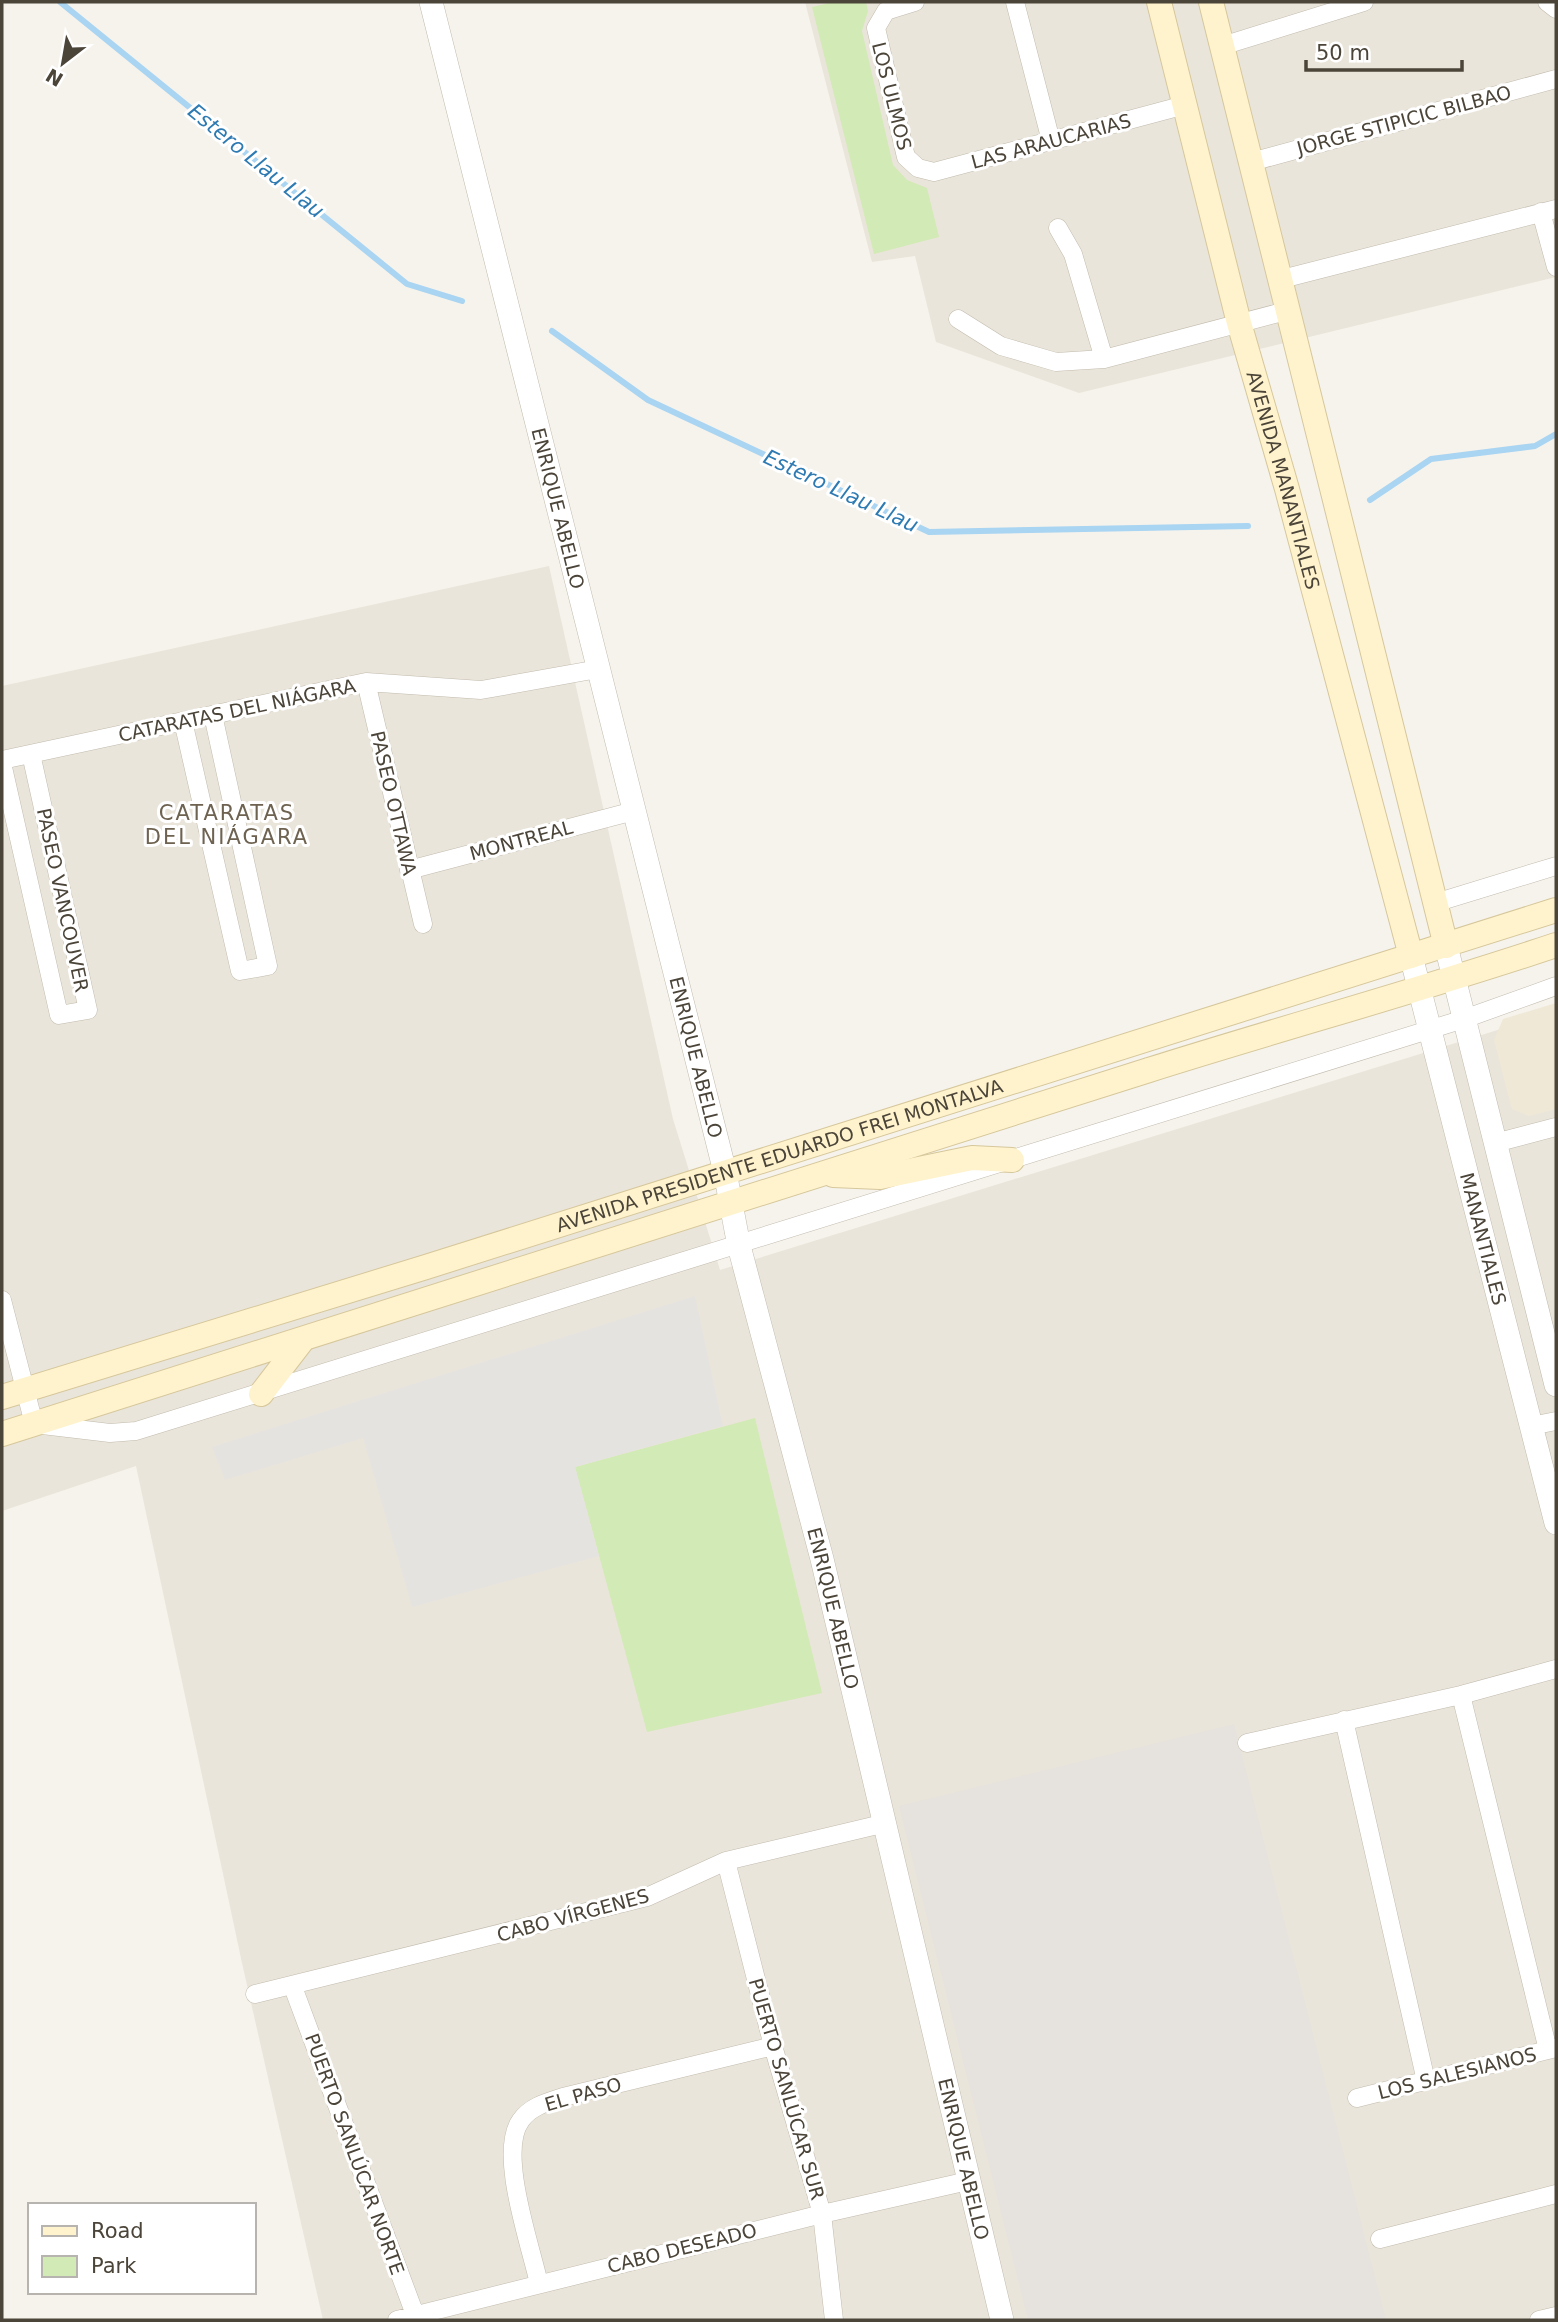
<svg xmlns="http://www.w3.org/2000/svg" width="1558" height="2322" viewBox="0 0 1558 2322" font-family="'DejaVu Sans',sans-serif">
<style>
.residential{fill:#eae5da}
.industrial{fill:#e6e2dd}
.education{fill:#efe8d6}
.green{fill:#d2eab5}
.parking{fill:#e5e3e0}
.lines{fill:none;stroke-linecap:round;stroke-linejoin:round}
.stream{stroke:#a9d4f2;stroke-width:6}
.minor-casing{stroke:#c2bbae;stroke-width:19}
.tertiary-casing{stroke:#c2bbae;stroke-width:24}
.secondary-casing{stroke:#d6c79b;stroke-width:26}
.minor{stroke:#fff;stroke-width:18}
.tertiary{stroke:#fff;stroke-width:23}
.secondary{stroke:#fff3cd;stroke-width:24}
.labels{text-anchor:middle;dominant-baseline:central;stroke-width:6;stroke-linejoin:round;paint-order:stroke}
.street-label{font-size:19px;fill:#4b4439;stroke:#fff}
.water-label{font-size:21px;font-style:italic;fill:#2e7ab2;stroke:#fff}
.neighbourhood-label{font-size:21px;letter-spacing:2px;fill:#6e6250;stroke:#fff}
</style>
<rect width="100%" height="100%" fill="#f6f3ec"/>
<path class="residential" d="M 805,2 L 1556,2 L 1556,277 L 1079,393 L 936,342 L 915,256 L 872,262 Z
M 549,566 L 673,1119 L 720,1270 L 1556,1012 L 1556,2320 L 323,2320 L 242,1963 L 136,1466 L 2,1511 L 2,686 Z"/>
<path class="industrial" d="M 1234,1724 L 1386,2320 L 1028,2320 L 899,1806 Z"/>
<path class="education" d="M 1556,1003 L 1556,1109 L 1529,1116 L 1512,1109 L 1494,1040 L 1503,1019 Z"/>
<path class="green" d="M 834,2 L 866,2 L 868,11 L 862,31 L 893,165 L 907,180 L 927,188 L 939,237 L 874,254 L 812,7 Z
M 755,1418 L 822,1693 L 647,1732 L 575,1467 Z"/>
<path class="parking" d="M 695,1296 L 723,1426 L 575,1467 L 599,1556 L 412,1607 L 363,1438 L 225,1480 L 212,1447 Z"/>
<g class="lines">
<path class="stream" d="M 60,2 L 407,284 L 462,301
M 552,331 L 648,400 L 929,532 L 1248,526
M 1370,500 L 1431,459 L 1535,446 L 1556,434"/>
<g class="minor-casing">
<path id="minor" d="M 915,2 L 886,11 L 876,28 L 906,157 L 918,168 L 934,172 L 1185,105
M 1015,2 L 1051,141
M 1547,2 L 1556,9
M 1222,46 L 1364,2
M 1251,162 L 1556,79
M 1541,212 L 1556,267
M 1058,228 L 1073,254 L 1104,359
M 1278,280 L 1556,209
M 958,319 L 1001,346 L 1056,362 L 1104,359 L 1286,311
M 366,682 L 423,924
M 183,721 L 240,971 L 268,966 L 213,715
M 2,760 L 366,682 L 481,690 L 598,669
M 2,763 L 59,1015 L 88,1010 L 31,754
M 409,870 L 634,811
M 1435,903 L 1556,866
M 1495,1143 L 1556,1127
M 2,1300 L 34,1424 L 110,1433 L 136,1431 L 1464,1019 L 1556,986
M 1531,1426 L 1556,1421
M 1461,1695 L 1548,2050
M 1344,1720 L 1426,2081
M 1247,1743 L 1461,1695 L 1556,1669
M 726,1861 L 773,2046 L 822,2214 L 834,2320
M 293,1987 L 417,2320
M 255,1994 L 647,1897 L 726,1861 L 886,1823
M 1357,2098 L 1556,2048
M 1380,2239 L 1556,2194
M 539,2284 C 531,2246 497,2152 521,2120 C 531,2106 548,2102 563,2097 L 773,2046
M 397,2320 L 822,2214 L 968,2181
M 1539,2320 L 1556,2316"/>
</g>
<g class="tertiary-casing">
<g id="tertiary">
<path id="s1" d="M 431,2 L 725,1172 L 739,1246 L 822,1559 L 1002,2320"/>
<path d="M 1446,946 L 1556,1385"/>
<path id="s2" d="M 1411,956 L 1556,1523"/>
</g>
</g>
<g class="secondary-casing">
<g id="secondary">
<path id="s3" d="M 1159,2 L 1239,323 L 1287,489 L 1411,956"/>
<path d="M 1211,2 L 1446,946"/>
<path d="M 833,1175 L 880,1177 L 972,1158 L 1012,1160"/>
<path d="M 261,1394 L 301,1342"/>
<path id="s4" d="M 2,1397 L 426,1267 L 1556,910"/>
<path d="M 2,1434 C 385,1314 767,1192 1149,1070 C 1285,1027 1422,990 1556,945"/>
</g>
</g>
<use href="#minor" class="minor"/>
<use href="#tertiary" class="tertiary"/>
<use href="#secondary" class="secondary"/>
</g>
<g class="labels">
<g class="street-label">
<text transform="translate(892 96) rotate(76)">LOS ULMOS</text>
<text transform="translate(1404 120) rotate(-15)">JORGE STIPICIC BILBAO</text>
<text transform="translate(1051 141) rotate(-15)">LAS ARAUCARIAS</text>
<text stroke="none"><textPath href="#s3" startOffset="494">AVENIDA MANANTIALES</textPath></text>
<text stroke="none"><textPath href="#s1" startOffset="522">ENRIQUE ABELLO</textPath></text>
<text transform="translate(237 710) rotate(-12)">CATARATAS DEL NIÁGARA</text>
<text transform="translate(394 803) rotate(77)">PASEO OTTAWA</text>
<text transform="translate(521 840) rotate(-15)">MONTREAL</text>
<text transform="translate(63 900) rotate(78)">PASEO VANCOUVER</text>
<text stroke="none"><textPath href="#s1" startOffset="1088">ENRIQUE ABELLO</textPath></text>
<text stroke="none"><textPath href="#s4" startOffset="814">AVENIDA PRESIDENTE EDUARDO FREI MONTALVA</textPath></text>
<text stroke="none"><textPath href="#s2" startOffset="292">MANANTIALES</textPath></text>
<text stroke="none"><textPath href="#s1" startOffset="1656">ENRIQUE ABELLO</textPath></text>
<text transform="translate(573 1915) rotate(-15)">CABO VÍRGENES</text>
<text transform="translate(1457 2073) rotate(-14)">LOS SALESIANOS</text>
<text transform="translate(787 2089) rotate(74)">PUERTO SANLÚCAR SUR</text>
<text transform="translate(583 2094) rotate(-16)">EL PASO</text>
<text transform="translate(355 2154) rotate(70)">PUERTO SANLÚCAR NORTE</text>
<text stroke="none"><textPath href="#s1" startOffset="2222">ENRIQUE ABELLO</textPath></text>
<text transform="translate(682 2248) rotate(-14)">CABO DESEADO</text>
</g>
<g class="water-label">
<text transform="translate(256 161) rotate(39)">Estero Llau Llau</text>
<text transform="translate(841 491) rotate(25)">Estero Llau Llau</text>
</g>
<g class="neighbourhood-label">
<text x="227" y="813">CATARATAS<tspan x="227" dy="24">DEL NIÁGARA</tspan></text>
</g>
</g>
<rect width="1558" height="2322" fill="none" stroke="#4b4439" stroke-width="7"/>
<rect x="28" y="2203" width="228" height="91" fill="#ffffff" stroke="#b7b4b0" stroke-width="2"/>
<rect x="42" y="2226" width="35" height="10" fill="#fff3cd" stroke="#b7b4b0" stroke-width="2"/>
<text x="91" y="2238" font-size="21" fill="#4b4439">Road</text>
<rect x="42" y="2256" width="35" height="21" fill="#d2eab5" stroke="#b7b4b0" stroke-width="2"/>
<text x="91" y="2273" font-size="21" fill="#4b4439">Park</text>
<g transform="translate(63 63) rotate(211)" stroke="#ffffff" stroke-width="5" paint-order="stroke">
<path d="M0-5L12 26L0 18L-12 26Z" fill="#4b4439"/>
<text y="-10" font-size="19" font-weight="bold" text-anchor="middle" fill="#4b4439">N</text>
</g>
<path d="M1306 60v10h156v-10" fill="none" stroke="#4b4439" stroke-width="3.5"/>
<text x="1316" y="60" font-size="21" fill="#4b4439" stroke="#ffffff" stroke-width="5" paint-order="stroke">50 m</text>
</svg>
